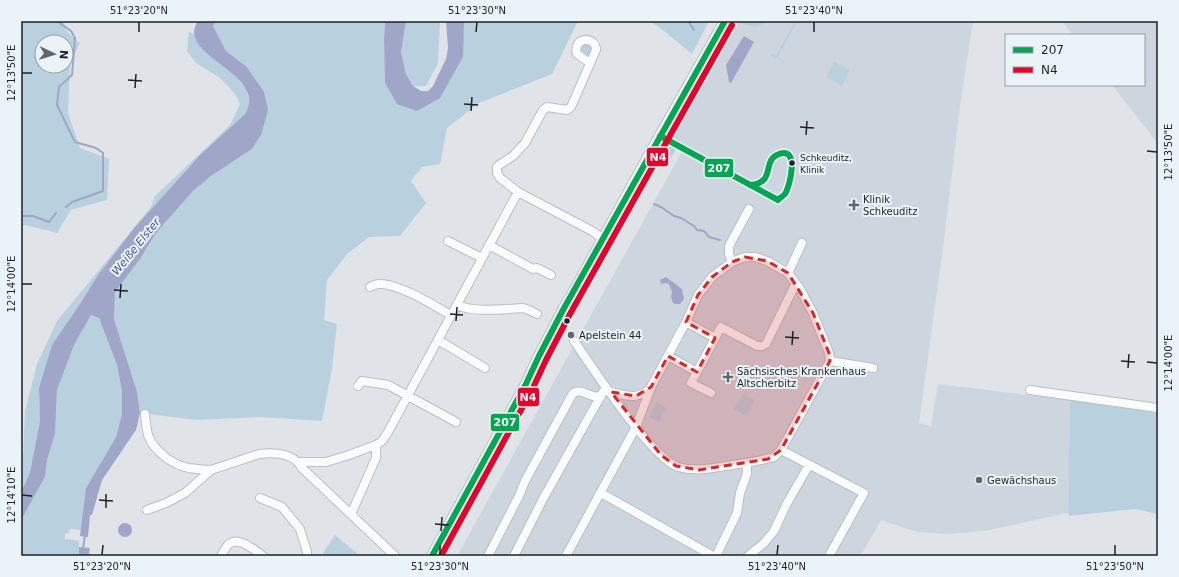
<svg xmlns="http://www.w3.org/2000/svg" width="1179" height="577" viewBox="0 0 1179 577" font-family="'DejaVu Sans',sans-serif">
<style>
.built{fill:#cdd6de}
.green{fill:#b9d1df;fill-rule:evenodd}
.water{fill:#a0a6c7}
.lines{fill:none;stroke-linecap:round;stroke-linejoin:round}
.stream{stroke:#a0a6c7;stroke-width:2}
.minor-casing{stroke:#bbbfc1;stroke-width:10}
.tertiary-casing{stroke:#bbbfc1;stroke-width:12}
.minor{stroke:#fafbfc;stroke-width:8}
.tertiary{stroke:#fafbfc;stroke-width:10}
.bus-1-casing{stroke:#eaf3f8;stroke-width:9}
.bus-2-casing{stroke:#eaf3f8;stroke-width:9}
.bus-1{stroke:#00a651;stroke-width:6}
.bus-2{stroke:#e4002b;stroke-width:6}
.marked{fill:#d62828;fill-opacity:0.2;stroke:#d62828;stroke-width:3;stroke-dasharray:8 5;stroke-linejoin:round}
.ticks{fill:none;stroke:#1e2224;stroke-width:1.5}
.bus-dot{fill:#1e2224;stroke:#eaf3f8;stroke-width:1.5}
.poi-dot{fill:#626669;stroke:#eaf3f8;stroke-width:1.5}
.labels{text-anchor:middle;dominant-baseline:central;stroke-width:4;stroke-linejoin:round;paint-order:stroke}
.bus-label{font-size:9px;fill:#1e2224;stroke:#eaf3f8;text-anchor:start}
.poi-label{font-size:10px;fill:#1e2224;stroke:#eaf3f8;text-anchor:start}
.water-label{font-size:11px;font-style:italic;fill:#4a518d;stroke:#eaf3f8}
.line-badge{stroke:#eaf3f8;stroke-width:1.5}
.badge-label{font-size:11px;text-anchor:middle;font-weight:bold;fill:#fff}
.neatline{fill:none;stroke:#1e2224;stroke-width:1.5}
.ticks-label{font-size:10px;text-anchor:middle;fill:#1e2224}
</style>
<rect width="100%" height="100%" fill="#e0e4e8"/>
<path class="built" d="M 732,21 L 973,21 L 960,106 L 944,240 L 919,423 L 931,426 L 938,384 L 1070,400 L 1068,513 L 985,531 L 947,534 L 917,532 L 881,520 L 863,552 L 859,556 L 461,556 L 458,554 L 685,146 L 673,139 L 663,158 L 657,155 L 719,40 Z
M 1062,21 L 1158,21 L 1158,144 L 1112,85 L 1144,85 L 1144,35 L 1073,35 Z"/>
<path class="green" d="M 21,21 L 63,21 L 67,32 L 80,43 L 70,64 L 68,113 L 80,148 L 109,159 L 107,200 L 71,210 L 57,233 L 25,225 L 21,227 ZM 42,42 L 66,42 L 66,66 L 42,66 Z
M 216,21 L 385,21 L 384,40 L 385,83 L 440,98 L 462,57 L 464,21 L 578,21 L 552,74 L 479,103 L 447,128 L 440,164 L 422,167 L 411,181 L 426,203 L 400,236 L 369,237 L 347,254 L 327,280 L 324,320 L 337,324 L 332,369 L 322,421 L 260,417 L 197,420 L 140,413 L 137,392 L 114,319 L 115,292 L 140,259 L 156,233 L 193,191 L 211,176 L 252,149 L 261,135 L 246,66 L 226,51 L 213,26 Z
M 406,21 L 440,21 L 438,63 L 426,86 L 413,86 L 406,74 L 401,52 Z
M 650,21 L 709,21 L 692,54 L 659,27 Z
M 743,21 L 769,21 L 756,27 L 741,24 Z
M 795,21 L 797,21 L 778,57 L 783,60 L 780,60 L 772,56 L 771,54 L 776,56 Z
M 189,32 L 194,34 L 196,40 L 237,78 L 247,90 L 249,101 L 249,108 L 245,114 L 201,154 L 135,227 L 98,275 L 78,307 L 39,388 L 40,421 L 30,472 L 21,493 L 21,487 L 22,484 L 25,411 L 37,364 L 57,321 L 151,207 L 155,196 L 230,125 L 240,104 L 235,94 L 220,78 L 196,63 L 187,51 Z
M 588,42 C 592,47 592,51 589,57 L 585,56 L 578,50 L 580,45 Z
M 834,62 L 850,70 L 842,86 L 826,77 Z
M 670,146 L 676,149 L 671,158 L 665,154 Z
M 91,315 L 99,318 L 117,365 L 122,391 L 122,414 L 116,437 L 86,488 L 81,530 L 70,529 L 69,534 L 65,533 L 65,539 L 79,541 L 79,556 L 21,556 L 21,520 L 45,477 L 47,460 L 55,434 L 57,390 L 74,345 Z
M 743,394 L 755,400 L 746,416 L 734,409 Z
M 1070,400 L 1158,413 L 1158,514 L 1135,509 L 1069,516 L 1068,513 Z
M 657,402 L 666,408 L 659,422 L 649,417 Z
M 335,535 L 360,556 L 323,556 L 323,553 Z"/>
<path class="water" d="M 197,21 L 216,21 L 213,26 L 226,51 L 246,66 L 264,92 L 268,110 L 261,135 L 252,149 L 211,176 L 193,191 L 156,233 L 140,259 L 115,292 L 114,319 L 137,392 L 140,413 L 136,430 L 102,480 L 92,515 L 90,515 L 88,537 L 80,536 L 86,488 L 116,437 L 122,414 L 122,391 L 117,365 L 99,318 L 91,315 L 74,345 L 57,390 L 55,434 L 47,460 L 45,477 L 21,520 L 21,493 L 30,472 L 40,421 L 39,388 L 52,345 L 78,307 L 98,275 L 135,227 L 201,154 L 245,114 C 267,78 196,61 194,33 C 194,28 196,25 197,21 Z
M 385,21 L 406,21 L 401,52 L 406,74 L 413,86 L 421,91 L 428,91 L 433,86 L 446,59 L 448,48 L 446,21 L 464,21 L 463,57 L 440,98 L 417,111 L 397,104 L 385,83 L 384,40 Z
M 744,36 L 754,42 L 731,83 L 729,82 L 726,65 Z
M 666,277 L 682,289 L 684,299 L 680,304 L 675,304 L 673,303 L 671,297 L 672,292 L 669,284 L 666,283 L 661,284 L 660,280 Z
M118 530a7 7 0 1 1 14 0a7 7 0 1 1-14 0Z
M 79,547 L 90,548 L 89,553 L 91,556 L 79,556 Z"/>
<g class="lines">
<path class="stream" d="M 57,21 L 71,31 L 75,38 L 72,75 L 59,87 L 57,105 L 75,142 L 96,148 L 103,153 L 103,191 L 72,202 L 66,207
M 688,21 L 694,30
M 654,204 L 661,207 L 674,216 L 681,218 L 694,226 L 697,230 L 704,231 L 709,237 L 720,240
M 21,216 L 33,216 L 49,222 L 56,213
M 83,549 L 85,535"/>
<g class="minor-casing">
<path id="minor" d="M 590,63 L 577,54 C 572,37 596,35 596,50 L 571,107 L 567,110 L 547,107 L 543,110 L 525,143 L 513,156 L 499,165 L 497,167 L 497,173 L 500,178 L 518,192 L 592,231 L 603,239
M 448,241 L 482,258
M 489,245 L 533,269 L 537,268 L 551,275
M 732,262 L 729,254 L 729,246 L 749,209
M 788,273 L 802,243
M 370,287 C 374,285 378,283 382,284 C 403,286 433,305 451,315
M 457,305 C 475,313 504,309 523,308 L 529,310 L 537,314
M 686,322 L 715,338
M 438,340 L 485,368
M 668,356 L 697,372
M 830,361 L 873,368
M 358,386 L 362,381 L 388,385 L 456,422
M 1030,390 L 1158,408
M 611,392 C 628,396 637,400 651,388
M 711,393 L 691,383 L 721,327 L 757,346 L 762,346 L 766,344 L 796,283
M 145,414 C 146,421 146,428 148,435 C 154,451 172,465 189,468 C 196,469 203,470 211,470
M 376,445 L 382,441 L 388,432 L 518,192
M 781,450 L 864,493 L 829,556
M 299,462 L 326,462 L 349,455 L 376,445 L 376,458 L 351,514
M 601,493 L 713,556
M 260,498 L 282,507 L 300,529 L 307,552 L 307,556
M 147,510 L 166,503 L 185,493 L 211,470 L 259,454 C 274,452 294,453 302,468 L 395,556
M 221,556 C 223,553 225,548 228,545 C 238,535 254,550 263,556
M 488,556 L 519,496 L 525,481 L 573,393 C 581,389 585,394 593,396 C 596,397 598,396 601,396
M 514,556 L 544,497 L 603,392
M 566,556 L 636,427 L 651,387 L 686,322 L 698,295 L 712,277 L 732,262 L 745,257 L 755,257 L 767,261 L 788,273 L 800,289 L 813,313 L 829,353 L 830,361 L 781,450 L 774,457 C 760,461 746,463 732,465 C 714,468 696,472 678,467 C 653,460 591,366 574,341
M 716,556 L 737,513 L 740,493 L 747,474 L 747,463
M 748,556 L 764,543 L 774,531 L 786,505 L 809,465"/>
</g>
<g class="tertiary-casing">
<path id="tertiary" d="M 432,556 L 525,386 L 539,356 L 563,310 L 577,286 L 652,150 L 725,21"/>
</g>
<use href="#minor" class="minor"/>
<use href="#tertiary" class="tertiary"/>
<g class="bus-1-casing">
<path id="bus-1" d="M 660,136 L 778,200
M 750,185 C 777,183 761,160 779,154 C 800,146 790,186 785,194 C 783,196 780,198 778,200
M 432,556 L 525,386 L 539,356 L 563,310 L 725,21"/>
</g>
<g class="bus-2-casing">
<path id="bus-2" d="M 441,556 L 532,390 L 546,360 L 570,314 L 732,25"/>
</g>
<use href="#bus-1" class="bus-1"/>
<use href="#bus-2" class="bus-2"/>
</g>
<path class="marked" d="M 745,257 L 767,261 L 788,273 L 813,313 L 829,353 L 830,361 L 781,450 L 768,459 L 699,470 L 676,466 L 661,455 L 611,392 L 636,396 L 651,387 L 668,356 L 697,372 L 715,338 L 686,322 L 698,295 L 712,277 L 732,262 Z"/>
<path class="ticks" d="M 139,32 L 139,22M 476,32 L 477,22M 814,32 L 814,22M 22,73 L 32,73M 128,80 L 142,81M 135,88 L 136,74M 464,104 L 478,105M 471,111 L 472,97M 800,127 L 814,128M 806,135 L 807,121M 1147,151 L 1157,152M 22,284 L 32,284M 114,290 L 128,291M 120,298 L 121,284M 450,314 L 463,315M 456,321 L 457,307M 785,337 L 799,338M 792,345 L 793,331M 1121,361 L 1135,362M 1147,362 L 1157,363M 1128,368 L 1129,354M 22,495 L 32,496M 99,500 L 113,501M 106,508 L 106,494M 435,524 L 449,525M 441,531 L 442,517M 102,555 L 103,545M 440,555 L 440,545M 777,555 L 778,545M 1115,555 L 1115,545"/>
<g class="bus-dot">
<circle cx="792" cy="163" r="3.5"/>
<circle cx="567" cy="321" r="3.5"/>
</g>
<g class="poi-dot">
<path d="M852 199h4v4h4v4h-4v4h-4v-4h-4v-4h4z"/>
<circle cx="571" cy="335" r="4"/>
<path d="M726 371h4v4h4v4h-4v4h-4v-4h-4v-4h4z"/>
<circle cx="979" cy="480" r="4"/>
</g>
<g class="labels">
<g class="bus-label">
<text x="800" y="158">Schkeuditz,<tspan x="800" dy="12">Klinik</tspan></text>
</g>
<g class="poi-label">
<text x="863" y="199">Klinik<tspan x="863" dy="12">Schkeuditz</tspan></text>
<text x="579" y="335">Apelstein 44</text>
<text x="737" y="371">Sächsisches Krankenhaus<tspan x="737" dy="12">Altscherbitz</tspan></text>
<text x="987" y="480">Gewächshaus</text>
</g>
<g class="water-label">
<text transform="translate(136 247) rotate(-51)">Weiße Elster</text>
</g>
</g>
<g class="line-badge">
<rect x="646" y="147" width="23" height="20" rx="4" fill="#e4002b"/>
<rect x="704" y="158" width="30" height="20" rx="4" fill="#00a651"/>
<rect x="517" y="387" width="23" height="20" rx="4" fill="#e4002b"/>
<rect x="490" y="413" width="30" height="19" rx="4" fill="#00a651"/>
</g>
<g class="badge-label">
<text x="658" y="161">N4</text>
<text x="719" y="172">207</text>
<text x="528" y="401">N4</text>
<text x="505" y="426">207</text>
</g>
<rect width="1179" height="577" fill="none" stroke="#eaf3f8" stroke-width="44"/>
<rect x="1005" y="34" width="140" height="52" fill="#eaf3f8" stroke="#989fa3"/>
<rect x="1013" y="47" width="20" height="6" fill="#00a651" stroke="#989fa3"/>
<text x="1041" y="54" font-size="12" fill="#1e2224">207</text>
<rect x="1013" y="67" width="20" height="6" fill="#e4002b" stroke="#989fa3"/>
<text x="1041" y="74" font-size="12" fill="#1e2224">N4</text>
<g transform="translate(54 54) rotate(94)"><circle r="19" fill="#eaf3f8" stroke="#989fa3"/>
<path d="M0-3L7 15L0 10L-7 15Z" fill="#626669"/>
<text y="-6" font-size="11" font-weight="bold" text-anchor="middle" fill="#1e2224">N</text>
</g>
<rect x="22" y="22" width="1135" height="533" class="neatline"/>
<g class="ticks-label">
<text x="139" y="14">51°23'20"N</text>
<text x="477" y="14">51°23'30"N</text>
<text x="814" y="14">51°23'40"N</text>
<text transform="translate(11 73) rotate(-90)" y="4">12°13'50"E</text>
<text transform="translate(1168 152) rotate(-90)" y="4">12°13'50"E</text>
<text transform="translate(11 284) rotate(-90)" y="4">12°14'00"E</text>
<text transform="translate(1168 363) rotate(-90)" y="4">12°14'00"E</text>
<text transform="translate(11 495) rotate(-90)" y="4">12°14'10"E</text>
<text x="102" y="570">51°23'20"N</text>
<text x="440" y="570">51°23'30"N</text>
<text x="777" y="570">51°23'40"N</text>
<text x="1115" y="570">51°23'50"N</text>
</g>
</svg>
